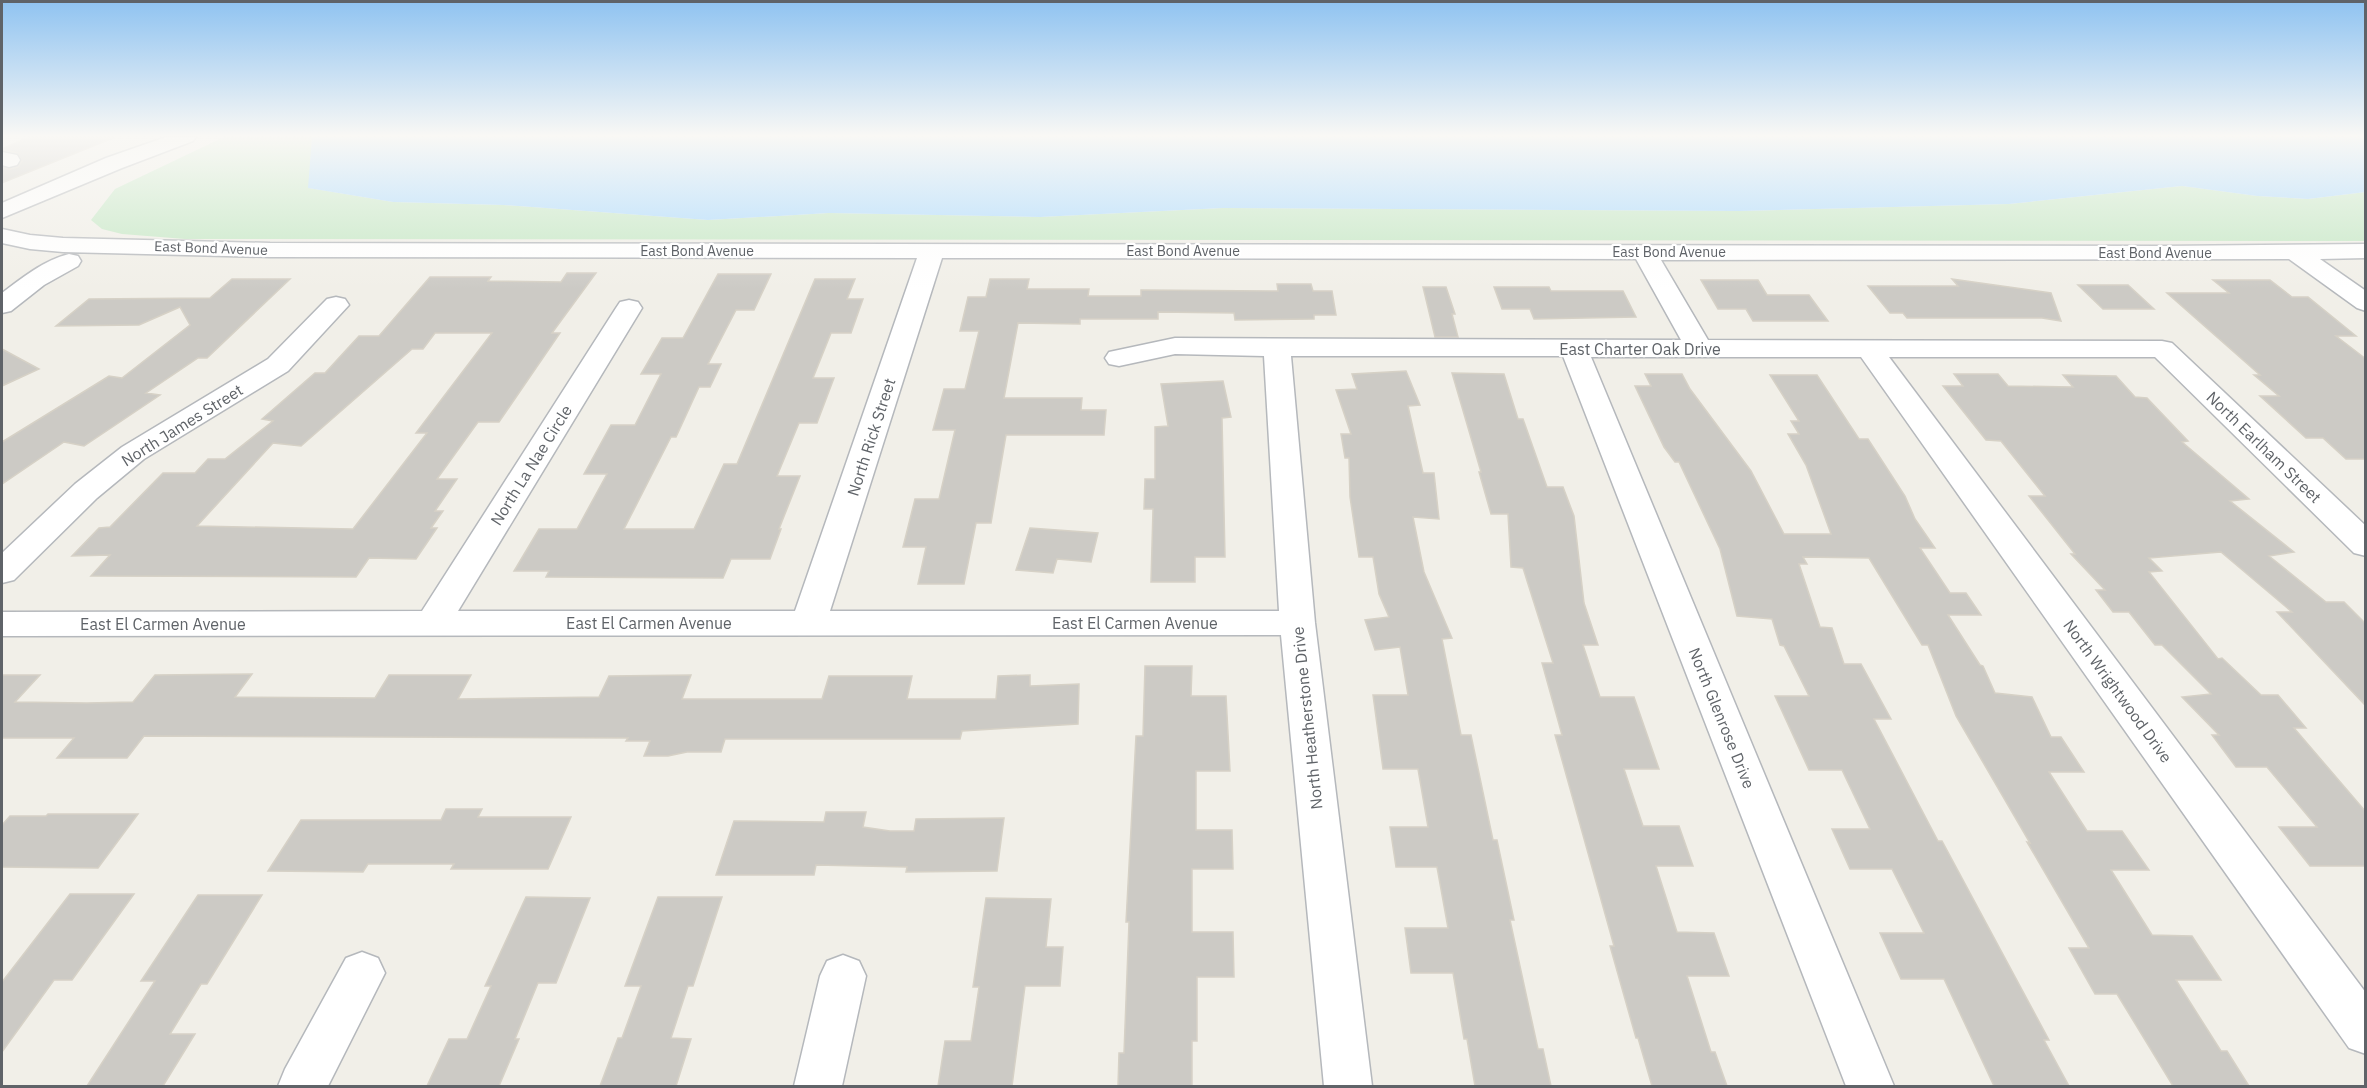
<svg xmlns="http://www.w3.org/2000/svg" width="2367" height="1088" viewBox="0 0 2367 1088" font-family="'IBM Plex Sans',sans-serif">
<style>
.green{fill:#c5e8c5}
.water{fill:#aadaff}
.building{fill:#cccac5;stroke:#d6d1c6;stroke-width:1.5;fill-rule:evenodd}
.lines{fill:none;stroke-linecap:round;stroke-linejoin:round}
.minor-casing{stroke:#b5b8bc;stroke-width:3}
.minor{fill:#fff;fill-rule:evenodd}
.labels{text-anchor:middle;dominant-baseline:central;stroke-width:4.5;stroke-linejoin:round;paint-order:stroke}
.far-street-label{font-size:14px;fill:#5f6368;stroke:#fff}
.street-label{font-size:16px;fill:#5f6368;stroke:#fff}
</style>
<rect width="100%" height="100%" fill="#f1efe8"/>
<path class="green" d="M 224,137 L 312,137 L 309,188 L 393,202 L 503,205 L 708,220 L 829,213 L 1040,217 L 1223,208 L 1739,211 L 2009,204 L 2182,186 L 2257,196 L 2308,199 L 2366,192 L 2365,241 L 185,239 L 122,234 L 102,229 L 91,220 L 115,189 Z"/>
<path class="water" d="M 312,137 L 2360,137 L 2365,140 L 2366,192 L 2308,199 L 2257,196 L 2182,186 L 2009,204 L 1739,211 L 1223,208 L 1040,217 L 829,213 L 708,220 L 503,205 L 393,202 L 308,188 Z"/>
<path class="building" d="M 29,137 L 113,137 L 113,138 L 2,183 L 2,167 L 10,169 L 18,167 L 22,161 L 17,153 L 2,149 Z
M 567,273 L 596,273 L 552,333 L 560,333 L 499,422 L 478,422 L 437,479 L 457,479 L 435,511 L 443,511 L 431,528 L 437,528 L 416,559 L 369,558 L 356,577 L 91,576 L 110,555 L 72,556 L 99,528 L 110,527 L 163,473 L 195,473 L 208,459 L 225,459 L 273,421 L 262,419 L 315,373 L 325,373 L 359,336 L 379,336 L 430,277 L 491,277 L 488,281 L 561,282 ZM 435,333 L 492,333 L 416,433 L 427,433 L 353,529 L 197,526 L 273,443 L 301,446 L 412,349 L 423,349 Z
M 718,274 L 771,274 L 754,310 L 736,310 L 708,364 L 721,364 L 710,387 L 699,387 L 676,437 L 671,437 L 624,529 L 694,529 L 724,464 L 737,464 L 815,279 L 855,279 L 847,299 L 863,299 L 851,333 L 831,333 L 813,378 L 834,378 L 817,423 L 799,423 L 777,476 L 800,476 L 779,529 L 781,529 L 770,559 L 731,559 L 723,578 L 546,577 L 549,571 L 514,571 L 539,529 L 577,529 L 607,474 L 584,474 L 611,425 L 635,425 L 661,374 L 641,374 L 662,338 L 683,338 Z
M 232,279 L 290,279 L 207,358 L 198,358 L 146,393 L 160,395 L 84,446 L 64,442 L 2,484 L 2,442 L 109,376 L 122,378 L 190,325 L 180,307 L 139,325 L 56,326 L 89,299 L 210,298 Z
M 990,279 L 1029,279 L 1027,289 L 1089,289 L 1088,296 L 1141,296 L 1141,290 L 1278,291 L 1277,284 L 1311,284 L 1313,291 L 1332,291 L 1336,315 L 1314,315 L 1314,319 L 1235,320 L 1234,313 L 1158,312 L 1158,319 L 1080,319 L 1080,324 L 1018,323 L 1004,398 L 1082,398 L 1081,410 L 1106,410 L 1104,435 L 1006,435 L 991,523 L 976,523 L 964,584 L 918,584 L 926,547 L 903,547 L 915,499 L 939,499 L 955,430 L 933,430 L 944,389 L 965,389 L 979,331 L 960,331 L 968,297 L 986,297 Z
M 1952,279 L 2051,293 L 2061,321 L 2042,318 L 1907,318 L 1903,313 L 1890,313 L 1868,286 L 1958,286 Z
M 1701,280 L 1758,280 L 1767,295 L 1809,295 L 1828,321 L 1753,321 L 1746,309 L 1718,309 Z
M 2213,280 L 2270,280 L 2292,297 L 2308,297 L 2356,336 L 2336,336 L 2366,359 L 2366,459 L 2346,459 L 2323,438 L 2306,438 L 2260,396 L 2279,396 L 2254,375 L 2260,375 L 2167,293 L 2229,293 Z
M 2078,285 L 2128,285 L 2154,309 L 2103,309 Z
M 1423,287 L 1446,287 L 1455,314 L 1452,314 L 1458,337 L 1435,337 Z
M 1494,287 L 1549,287 L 1551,291 L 1623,291 L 1636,317 L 1534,319 L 1530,309 L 1502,309 Z
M 2,349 L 39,369 L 2,386 Z
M 1406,371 L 1420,405 L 1408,406 L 1423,473 L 1434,473 L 1439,519 L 1413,517 L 1424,572 L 1452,638 L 1442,639 L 1461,735 L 1471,735 L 1493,840 L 1497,840 L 1514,920 L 1510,920 L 1538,1049 L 1543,1049 L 1551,1086 L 1475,1086 L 1467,1039 L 1464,1039 L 1453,973 L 1411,973 L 1405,928 L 1448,928 L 1437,867 L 1396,867 L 1390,827 L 1428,827 L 1418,769 L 1383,769 L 1373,695 L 1408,695 L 1400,647 L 1375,650 L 1365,620 L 1389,617 L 1379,594 L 1373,557 L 1359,557 L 1350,497 L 1349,458 L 1345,458 L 1341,434 L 1351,434 L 1336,390 L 1357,389 L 1352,374 Z
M 1452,373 L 1504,374 L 1518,419 L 1523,419 L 1547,487 L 1563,487 L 1574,516 L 1584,603 L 1598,645 L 1583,645 L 1600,697 L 1634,697 L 1659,769 L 1624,769 L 1643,826 L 1679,826 L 1693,866 L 1656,866 L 1677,932 L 1714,933 L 1729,976 L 1687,976 L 1711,1052 L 1715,1052 L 1727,1086 L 1652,1086 L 1638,1038 L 1636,1038 L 1610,946 L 1614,946 L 1555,735 L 1562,735 L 1542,663 L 1553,663 L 1523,568 L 1511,567 L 1508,514 L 1491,514 L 1479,472 L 1481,472 Z
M 1645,374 L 1682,374 L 1690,389 L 1751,471 L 1784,534 L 1831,534 L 1806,465 L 1788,434 L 1799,434 L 1791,421 L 1799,421 L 1770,375 L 1817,375 L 1859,439 L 1868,439 L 1905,496 L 1915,519 L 1935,548 L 1920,548 L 1950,593 L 1966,593 L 1981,615 L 1948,615 L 1980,665 L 1983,666 L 1995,693 L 2032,697 L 2051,737 L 2061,737 L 2084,772 L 2049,772 L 2087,831 L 2122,831 L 2149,870 L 2111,870 L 2152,935 L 2192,936 L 2221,980 L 2176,980 L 2221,1051 L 2227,1051 L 2249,1086 L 2173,1086 L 2117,994 L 2095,994 L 2069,948 L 2089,948 L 2027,842 L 2030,843 L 1956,716 L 1928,645 L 1922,645 L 1869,558 L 1803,557 L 1807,564 L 1799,564 L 1820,627 L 1832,628 L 1844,664 L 1861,664 L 1891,719 L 1874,719 L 1938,841 L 1942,841 L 2049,1040 L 2044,1040 L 2069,1086 L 1994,1086 L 1944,979 L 1901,979 L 1880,933 L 1924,933 L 1892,869 L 1850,869 L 1832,829 L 1870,829 L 1842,770 L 1809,770 L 1775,696 L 1809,696 L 1784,646 L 1780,645 L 1772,619 L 1737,616 L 1720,549 L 1679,462 L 1675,462 L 1664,447 L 1635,386 L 1651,386 Z
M 1954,374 L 1998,374 L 2008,386 L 2073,387 L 2063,375 L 2116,376 L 2135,397 L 2147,398 L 2188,441 L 2182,442 L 2249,499 L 2230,501 L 2294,552 L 2269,556 L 2326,602 L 2344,602 L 2366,624 L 2366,706 L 2277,612 L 2292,612 L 2221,552 L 2149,558 L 2162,571 L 2149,572 L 2218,659 L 2222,658 L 2261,695 L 2278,695 L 2306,728 L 2294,728 L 2366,812 L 2366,866 L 2310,866 L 2279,827 L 2317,827 L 2267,767 L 2236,767 L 2212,735 L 2219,735 L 2182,697 L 2211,694 L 2162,645 L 2155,645 L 2129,612 L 2113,612 L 2096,590 L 2105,590 L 2071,554 L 2075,554 L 2029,496 L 2045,496 L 2001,441 L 1986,440 L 1943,386 L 1963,386 Z
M 1223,381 L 1231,417 L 1222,418 L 1225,557 L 1195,557 L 1195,582 L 1151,582 L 1153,509 L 1144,509 L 1145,479 L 1155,479 L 1155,427 L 1168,426 L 1161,384 Z
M 1030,528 L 1098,533 L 1091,562 L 1057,559 L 1053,573 L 1016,570 Z
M 1145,666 L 1192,666 L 1191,696 L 1226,696 L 1230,771 L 1196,771 L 1196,830 L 1232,830 L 1233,869 L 1192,869 L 1192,932 L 1233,932 L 1234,977 L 1197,977 L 1197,1041 L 1192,1041 L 1192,1086 L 1118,1086 L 1119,1053 L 1124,1053 L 1129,922 L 1126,922 L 1136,736 L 1143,736 Z
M 252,674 L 235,697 L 375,698 L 389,675 L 471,675 L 458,699 L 599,697 L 609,676 L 691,675 L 682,699 L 822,699 L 829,676 L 912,676 L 907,699 L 996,699 L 998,676 L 1030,675 L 1030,686 L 1079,684 L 1078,724 L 962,731 L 960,739 L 725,739 L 721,752 L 687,752 L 668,756 L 644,756 L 650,741 L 626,741 L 628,738 L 144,736 L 127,758 L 57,758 L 74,738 L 2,738 L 2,675 L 40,675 L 15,702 L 87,703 L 133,702 L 155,675 Z
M 446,809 L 482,809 L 478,817 L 571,817 L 548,869 L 451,869 L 454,864 L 368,864 L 363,872 L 268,871 L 301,820 L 441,820 Z
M 826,812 L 866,812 L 863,827 L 890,831 L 914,831 L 916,819 L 1004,818 L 997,871 L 906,872 L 907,867 L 816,865 L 814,875 L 716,875 L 734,821 L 824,822 Z
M 48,814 L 138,814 L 98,868 L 2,867 L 2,825 L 10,816 L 46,816 Z
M 70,894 L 134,894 L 72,980 L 54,980 L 2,1052 L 2,982 Z
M 198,895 L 262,895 L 207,984 L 201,984 L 170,1034 L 195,1034 L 163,1086 L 87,1086 L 155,981 L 141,981 Z
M 526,897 L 590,898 L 556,983 L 538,983 L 515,1039 L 519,1039 L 499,1086 L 427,1086 L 449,1039 L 467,1039 L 491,986 L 485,986 Z
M 658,897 L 722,897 L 693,986 L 688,986 L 671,1038 L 691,1039 L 676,1086 L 600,1086 L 618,1038 L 622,1038 L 641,986 L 625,986 Z
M 986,898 L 1051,899 L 1046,947 L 1063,947 L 1060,986 L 1025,986 L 1012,1086 L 938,1086 L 945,1041 L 971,1041 L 979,987 L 973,987 Z"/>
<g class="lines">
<g class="minor-casing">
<path id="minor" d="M 166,137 L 196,137 L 193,141 L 122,168 L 2,218 L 2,203 L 106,158 Z
M 2,152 L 17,155 L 20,160 L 17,165 L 9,167 L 2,165 Z
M 2,229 L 30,235 L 63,238 L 270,243 L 2163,246 L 2366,244 L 2366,258 L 2320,259 L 2366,291 L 2366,311 L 2357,308 L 2289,259 L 1661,260 L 1708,340 L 2162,341 L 2172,343 L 2366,526 L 2366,556 L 2354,553 L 2155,357 L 1889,357 L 2366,993 L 2366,1054 L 2349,1048 L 1861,357 L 1591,357 L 1894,1086 L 1846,1086 L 1563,356 L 1291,356 L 1315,623 L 1372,1086 L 1324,1086 L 1281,635 L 2,636 L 2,612 L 422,611 L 616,308 L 620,302 L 629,300 L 638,302 L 642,308 L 458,611 L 795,611 L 917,258 L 270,257 L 63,252 L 30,249 L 2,243 ZM 942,258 L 1636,259 L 1681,340 L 1175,338 L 1109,352 L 1105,358 L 1109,364 L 1119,366 L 1175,354 L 1264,356 L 1279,611 L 830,611 Z
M 69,254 L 78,256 L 81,261 L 78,266 L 44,285 L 11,311 L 2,313 L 2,293 C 22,278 44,260 69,254 Z
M 336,297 L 345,299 L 349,305 L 288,371 L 144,459 L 97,498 L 14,580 L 2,583 L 2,553 L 75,484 L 122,447 L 268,359 L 327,299 Z
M 362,952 L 378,958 L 385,973 L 328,1086 L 278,1086 L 285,1069 L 346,958 Z
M 843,955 L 859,961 L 866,976 L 842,1086 L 794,1086 L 820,976 L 827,961 Z"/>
</g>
<use href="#minor" class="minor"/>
</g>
<linearGradient id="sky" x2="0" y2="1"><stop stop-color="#8fc3f1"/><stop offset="0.47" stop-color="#f9f8f5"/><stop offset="1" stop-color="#f9f8f5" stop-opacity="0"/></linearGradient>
<rect width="2367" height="289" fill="url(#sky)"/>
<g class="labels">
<g class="far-street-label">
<text transform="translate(211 248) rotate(2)">East Bond Avenue</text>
<text x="697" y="251">East Bond Avenue</text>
<text x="1183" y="251">East Bond Avenue</text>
<text x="1669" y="252">East Bond Avenue</text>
<text x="2155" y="253">East Bond Avenue</text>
</g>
<g class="street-label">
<text x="1640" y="349">East Charter Oak Drive</text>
<text transform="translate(182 425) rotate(-32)">North James Street</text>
<text transform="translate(871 437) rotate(-72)">North Rick Street</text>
<text transform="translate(2264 447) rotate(44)">North Earlham Street</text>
<text transform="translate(531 465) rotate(-58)">North La Nae Circle</text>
<text x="649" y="623">East El Carmen Avenue</text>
<text x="1135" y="623">East El Carmen Avenue</text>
<text x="163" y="624">East El Carmen Avenue</text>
<text transform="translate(2118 691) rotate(54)">North Wrightwood Drive</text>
<text transform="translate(1307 718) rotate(-96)">North Heatherstone Drive</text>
<text transform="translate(1722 718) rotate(68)">North Glenrose Drive</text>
</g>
</g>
<rect width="2367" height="1088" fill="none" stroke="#5f6368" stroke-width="6"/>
</svg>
